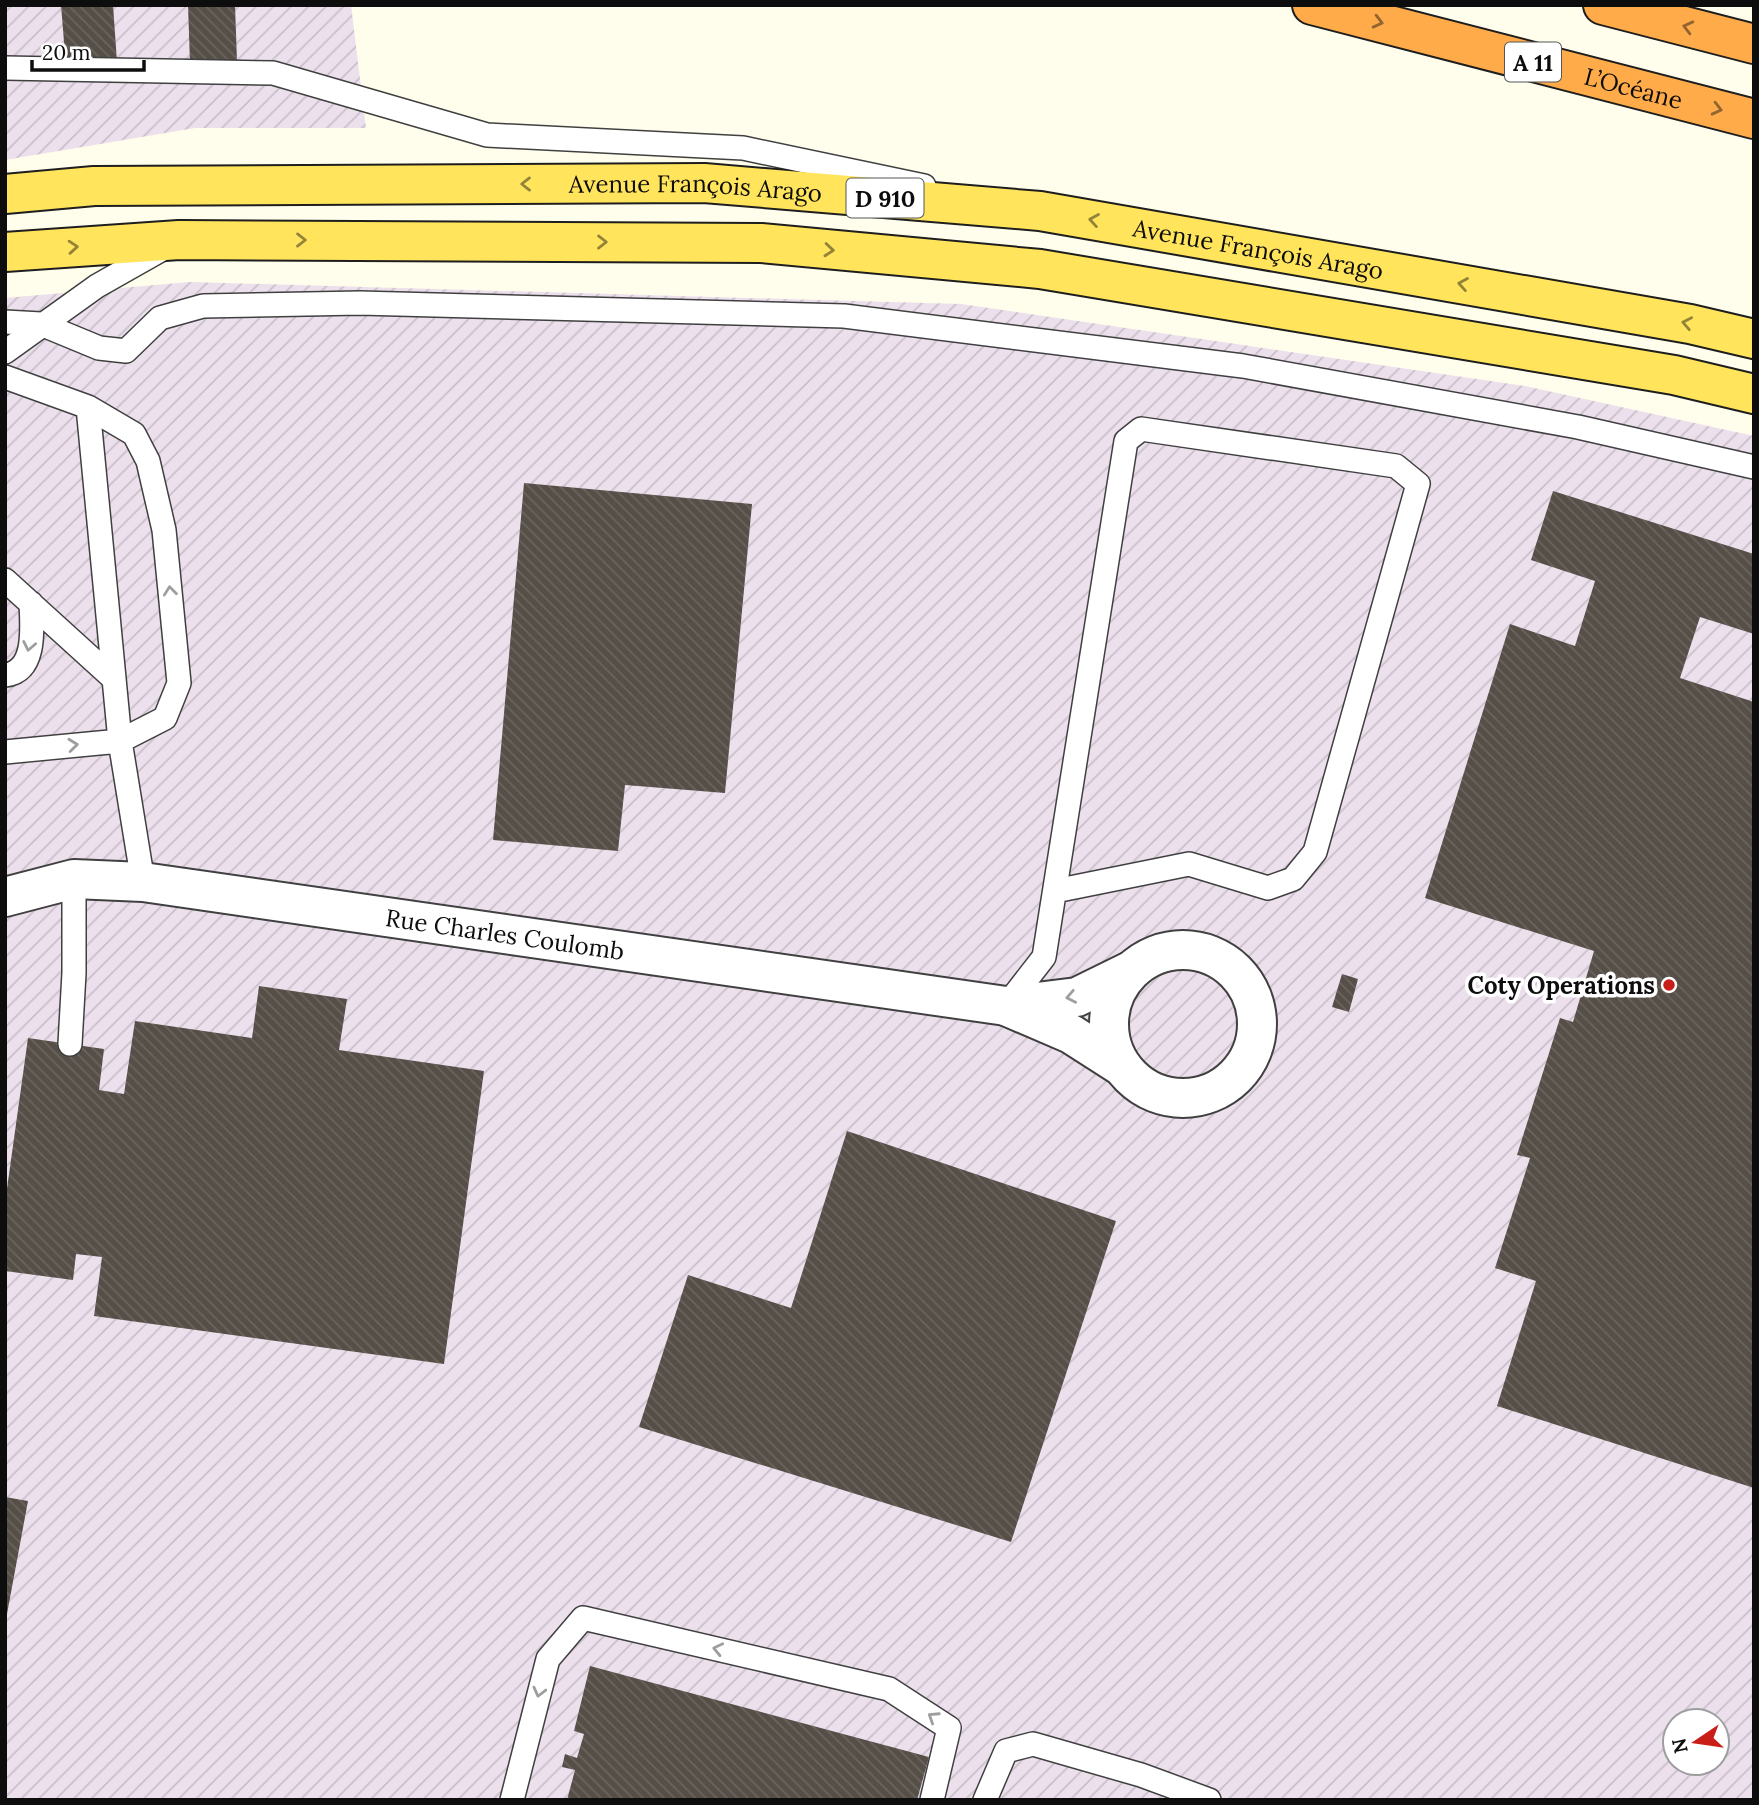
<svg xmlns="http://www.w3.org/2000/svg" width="1759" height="1805" viewBox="0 0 1759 1805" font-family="Lora,serif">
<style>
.industrial{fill:url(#industrial-furrows);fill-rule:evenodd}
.building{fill:url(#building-back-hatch)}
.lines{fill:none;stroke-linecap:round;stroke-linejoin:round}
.service-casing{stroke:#404040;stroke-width:26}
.minor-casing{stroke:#404040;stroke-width:42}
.primary-casing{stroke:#1e1e1e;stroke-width:42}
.motorway-casing{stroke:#1e1e1e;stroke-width:42}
.service{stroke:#fff;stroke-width:23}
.minor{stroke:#fff;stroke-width:38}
.primary{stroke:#ffe45c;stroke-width:38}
.motorway{stroke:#ffab4a;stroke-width:38}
.oneway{stroke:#92642f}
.oneway2{stroke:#928338}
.oneway3{stroke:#9e9e9e}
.poi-dot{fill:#c91d18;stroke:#fff;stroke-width:2.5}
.labels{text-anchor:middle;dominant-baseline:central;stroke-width:7;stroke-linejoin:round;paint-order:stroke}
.shield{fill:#fff;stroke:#565656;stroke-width:2}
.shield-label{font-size:23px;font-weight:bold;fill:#0d0d0d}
.street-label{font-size:24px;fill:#0d0d0d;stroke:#fff}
.poi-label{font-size:24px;font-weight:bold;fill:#0d0d0d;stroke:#fff;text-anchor:end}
</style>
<defs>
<pattern id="industrial-furrows" width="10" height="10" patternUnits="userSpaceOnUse" patternTransform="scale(1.75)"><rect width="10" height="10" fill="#ece0ed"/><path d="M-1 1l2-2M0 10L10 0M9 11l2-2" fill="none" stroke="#c9bfca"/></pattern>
<pattern id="building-back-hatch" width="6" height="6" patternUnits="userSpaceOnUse" patternTransform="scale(1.75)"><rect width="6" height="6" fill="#564f48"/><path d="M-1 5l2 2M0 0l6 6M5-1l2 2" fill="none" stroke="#69645e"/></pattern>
</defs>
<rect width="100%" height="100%" fill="#fffdec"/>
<path class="industrial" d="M 5,5 L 351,5 L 366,128 L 195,128 L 5,160 Z
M 190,282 L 961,304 L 1525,386 L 1754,436 L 1754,1800 L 5,1800 L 5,298 ZM 1675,1721 L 1717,1721 L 1717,1763 L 1675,1763 Z"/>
<path class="building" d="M 61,5 L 113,5 L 117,62 L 66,66 Z
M 188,5 L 235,5 L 237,61 L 190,63 Z
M 524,483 L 752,504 L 725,793 L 625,785 L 618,851 L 493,840 Z
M 1553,491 L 1754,554 L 1754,634 L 1700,617 L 1680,678 L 1754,702 L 1754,1488 L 1497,1406 L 1536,1281 L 1495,1268 L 1530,1158 L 1517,1155 L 1560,1018 L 1573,1022 L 1594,951 L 1425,898 L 1510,624 L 1575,646 L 1595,581 L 1531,560 Z
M 1342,974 L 1358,979 L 1349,1012 L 1332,1007 Z
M 259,986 L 347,999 L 339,1050 L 484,1071 L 444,1364 L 94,1316 L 102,1257 L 76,1254 L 73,1280 L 5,1271 L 5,1203 L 28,1038 L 104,1049 L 99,1090 L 124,1094 L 135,1021 L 252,1038 Z
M 847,1131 L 1116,1221 L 1011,1542 L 639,1427 L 688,1275 L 791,1308 Z
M 5,1497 L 28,1501 L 7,1614 L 5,1613 Z
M 590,1666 L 929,1757 L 917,1800 L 567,1800 L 575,1770 L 562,1767 L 565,1754 L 577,1758 L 584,1734 L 574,1731 Z"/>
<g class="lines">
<g class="service-casing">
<path id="service" d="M 5,68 L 273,73 L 487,135 L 743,148 L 924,186
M 5,322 L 41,324 L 99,348 L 126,351 L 160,318 L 203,306 L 360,303 L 844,316 L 1243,366 L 1578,427 L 1754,467
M 5,352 L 97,286 L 166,247
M 5,377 L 88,407 L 120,741 L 143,882
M 5,580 L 114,679
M 5,675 C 37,672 32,626 31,603
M 5,752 L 120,741 L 165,718 L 179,683 L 164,530 L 148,461 L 134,434 L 88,407
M 1006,1006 L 1044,957 L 1126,441 L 1141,429 L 1396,466 L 1418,484 L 1315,852 L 1293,879 L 1268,888 L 1189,864 L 1055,891
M 70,1044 L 74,973 L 74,879
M 512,1800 L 548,1659 L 583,1618 L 889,1689 L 949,1728 L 932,1800
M 985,1800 L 1006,1751 L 1033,1744 L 1141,1775 L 1209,1800"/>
</g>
<g class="minor-casing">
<g id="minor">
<path id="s1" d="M 5,897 L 74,879 L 143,882 L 1006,1006 L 1077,997 L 1130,971"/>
<circle cx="1183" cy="1024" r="74"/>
<path d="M 1008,1007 L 1071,1034 L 1121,1066"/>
</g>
</g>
<g class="primary-casing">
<g id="primary">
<path id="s2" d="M 5,194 L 94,186 L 704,183 L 1040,211 L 1690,324 L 1754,339"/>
<path d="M 5,252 L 179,240 L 761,243 L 1040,269 L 1674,375 L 1754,394"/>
</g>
</g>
<g class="motorway-casing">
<g id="motorway">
<path id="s3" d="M 1312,5 L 1754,119"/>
<path d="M 1603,5 L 1754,44"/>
</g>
</g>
<use href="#service" class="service"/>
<use href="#minor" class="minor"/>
<use href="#primary" class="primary"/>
<use href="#motorway" class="motorway"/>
</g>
<defs><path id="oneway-chevron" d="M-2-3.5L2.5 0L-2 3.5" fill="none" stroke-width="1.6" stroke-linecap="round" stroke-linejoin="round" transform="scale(1.75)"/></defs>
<g class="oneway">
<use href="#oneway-chevron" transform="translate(1378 22) rotate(14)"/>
<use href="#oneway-chevron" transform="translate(1688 27) rotate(-166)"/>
<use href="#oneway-chevron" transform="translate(1717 109) rotate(14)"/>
</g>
<g class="oneway2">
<use href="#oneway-chevron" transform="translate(526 184) rotate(180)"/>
<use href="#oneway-chevron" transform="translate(1094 220) rotate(-170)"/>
<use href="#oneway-chevron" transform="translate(301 240)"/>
<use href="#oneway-chevron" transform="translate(602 242)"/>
<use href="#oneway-chevron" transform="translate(73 247) rotate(-4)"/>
<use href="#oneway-chevron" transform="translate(829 250) rotate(5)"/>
<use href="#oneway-chevron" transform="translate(1463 284) rotate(-170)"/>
<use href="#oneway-chevron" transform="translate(1687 323) rotate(-169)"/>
</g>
<g class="oneway3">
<use href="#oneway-chevron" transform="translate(170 591) rotate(-96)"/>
<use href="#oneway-chevron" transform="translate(29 646) rotate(101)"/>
<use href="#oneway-chevron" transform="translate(73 745) rotate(-6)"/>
<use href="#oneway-chevron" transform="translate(1071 997) rotate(169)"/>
<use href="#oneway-chevron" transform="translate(718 1649) rotate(-167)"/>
<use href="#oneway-chevron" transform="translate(539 1692) rotate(104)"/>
<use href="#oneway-chevron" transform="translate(933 1717) rotate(-147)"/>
</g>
<circle class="poi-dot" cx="1669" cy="985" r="7"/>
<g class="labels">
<g class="shield">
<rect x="1505" y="42.5" width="56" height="39" rx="5"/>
<rect x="846.5" y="178.5" width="77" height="39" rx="5"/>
</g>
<g class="shield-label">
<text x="1533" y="62">A 11</text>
<text x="885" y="198">D 910</text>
</g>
<g class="street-label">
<text stroke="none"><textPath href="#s3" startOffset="332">L’Océane</textPath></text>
<text stroke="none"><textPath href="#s2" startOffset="691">Avenue François Arago</textPath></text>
<text stroke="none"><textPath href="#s2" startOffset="1258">Avenue François Arago</textPath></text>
<text stroke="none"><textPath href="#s1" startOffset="506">Rue Charles Coulomb</textPath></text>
</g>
<g class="poi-label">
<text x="1655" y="985">Coty Operations</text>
</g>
</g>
<rect width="1759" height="1805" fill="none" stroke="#0d0d0d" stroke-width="14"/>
<g transform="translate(1696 1742) rotate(257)"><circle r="33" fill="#ffffff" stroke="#9e9e9e" stroke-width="2"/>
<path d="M0-5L12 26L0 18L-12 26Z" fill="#c91d18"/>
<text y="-10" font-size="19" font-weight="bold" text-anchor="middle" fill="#0d0d0d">N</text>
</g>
<path d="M32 60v10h112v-10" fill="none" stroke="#0d0d0d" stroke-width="3.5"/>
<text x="42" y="60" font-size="21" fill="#0d0d0d" stroke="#ffffff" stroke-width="5" paint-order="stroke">20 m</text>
</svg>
